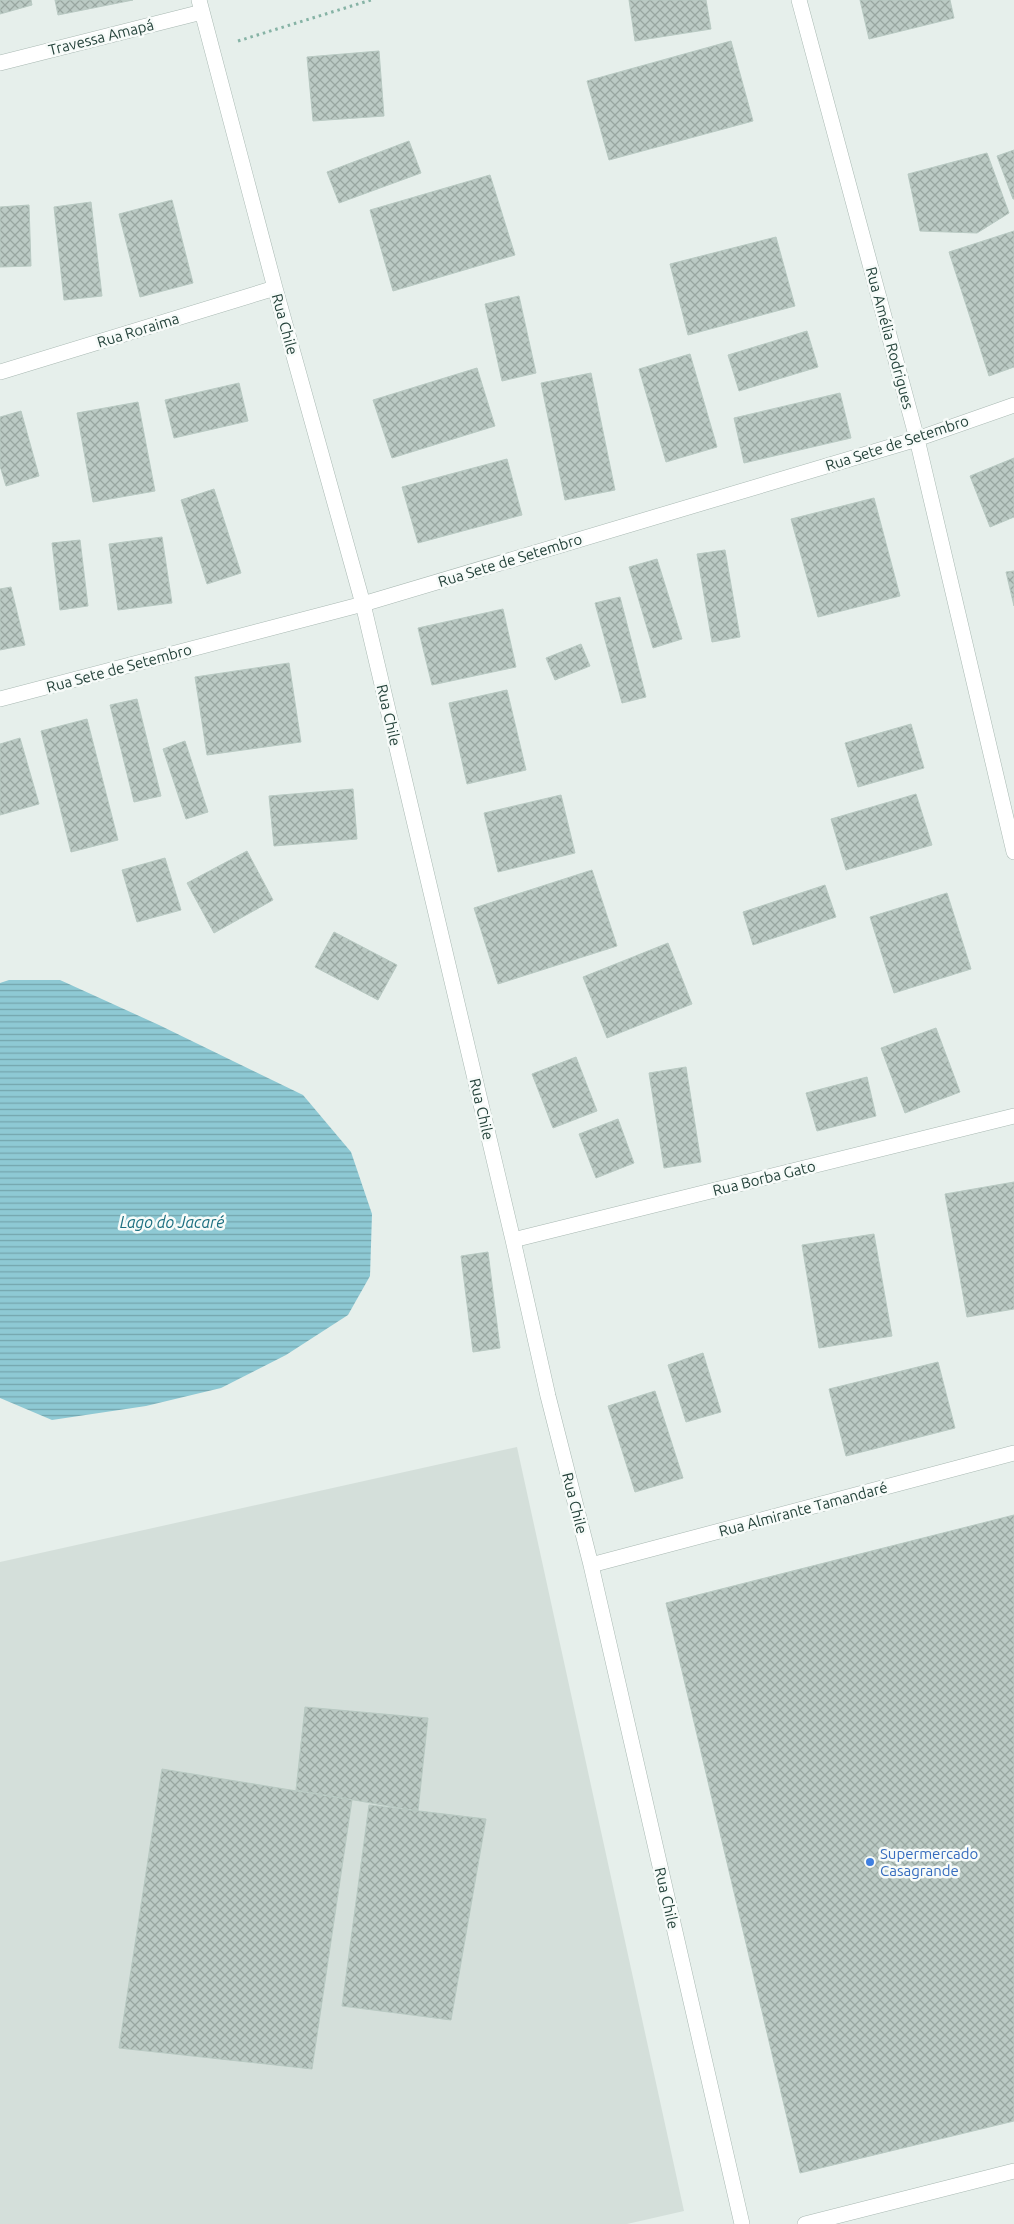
<svg xmlns="http://www.w3.org/2000/svg" width="1014" height="2224" viewBox="0 0 1014 2224" font-family="Ubuntu,sans-serif">
<style>
.built{fill:#d4dfda}
.water{fill:url(#water-rules)}
.building{fill:url(#building-cross-hatch);stroke:#b8c9c2}
.lines{fill:none;stroke-linecap:round;stroke-linejoin:round}
.minor-casing{stroke:#a8b8b2;stroke-width:16}
.path{stroke:#86b3a5;stroke-width:3;stroke-dasharray:2.5 4;stroke-linecap:butt}
.minor{stroke:#fff;stroke-width:15}
.shop-dot{fill:#3f7fe0;stroke:#f7fbf9;stroke-width:2}
.labels{text-anchor:middle;dominant-baseline:central;stroke-width:5;stroke-linejoin:round;paint-order:stroke}
.street-label{font-size:15px;fill:#24423a;stroke:#f7fbf9}
.shop-label{font-size:15px;fill:#366cbe;stroke:#f7fbf9;text-anchor:start}
.water-label{font-size:16px;font-style:italic;fill:#1c6f80;stroke:#f7fbf9}
</style>
<defs>
<pattern id="water-rules" width="6" height="5" patternUnits="userSpaceOnUse" patternTransform="scale(1.25)"><rect width="6" height="5" fill="#8ec9d4"/><path d="M0 2.5h6" fill="none" stroke="#74a5ad"/></pattern>
<pattern id="building-cross-hatch" width="8" height="8" patternUnits="userSpaceOnUse" patternTransform="scale(1.25)"><rect width="8" height="8" fill="#bbcac4"/><path d="M0 0l8 8M0 8l8-8" fill="none" stroke="#98a6a0"/></pattern>
</defs>
<rect width="100%" height="100%" fill="#e6efeb"/>
<path class="built" d="M 517,1447 L 684,2211 L 627,2224 L 0,2224 L 0,1562 Z"/>
<path class="water" d="M 9,980 L 60,980 L 159,1025 L 303,1095 L 351,1152 L 372,1214 L 370,1276 L 348,1315 L 286,1355 L 221,1388 L 146,1406 L 52,1420 L 0,1398 L 0,983 Z"/>
<path class="building" d="M 0,0 L 31,0 L 32,5 L 0,14 Z
M 55,0 L 133,0 L 58,15 Z
M 629,0 L 706,0 L 711,29 L 635,41 Z
M 860,0 L 950,0 L 954,18 L 869,39 Z
M 731,41 L 753,121 L 609,160 L 587,81 Z
M 379,51 L 384,116 L 313,121 L 307,57 Z
M 409,141 L 421,173 L 339,203 L 327,172 Z
M 1014,150 L 1014,199 L 1013,199 L 997,156 Z
M 987,153 L 1009,213 L 977,233 L 920,231 L 908,174 Z
M 490,175 L 515,255 L 393,291 L 370,210 Z
M 172,200 L 193,283 L 140,297 L 119,214 Z
M 91,202 L 102,296 L 64,300 L 54,207 Z
M 29,205 L 31,266 L 0,267 L 0,207 Z
M 1014,231 L 1014,367 L 989,376 L 949,252 Z
M 776,237 L 795,306 L 688,335 L 670,264 Z
M 519,296 L 536,373 L 502,381 L 485,304 Z
M 807,331 L 818,367 L 739,391 L 728,355 Z
M 690,354 L 717,447 L 666,462 L 639,369 Z
M 477,368 L 495,426 L 392,458 L 373,400 Z
M 591,373 L 615,490 L 565,500 L 541,383 Z
M 239,383 L 248,421 L 174,438 L 165,400 Z
M 840,393 L 851,438 L 744,463 L 734,418 Z
M 138,402 L 155,491 L 93,502 L 77,413 Z
M 21,411 L 39,476 L 6,486 L 0,466 L 0,417 Z
M 1014,458 L 1014,517 L 990,527 L 970,476 Z
M 507,459 L 522,515 L 418,543 L 402,487 Z
M 214,489 L 241,573 L 207,584 L 181,500 Z
M 874,498 L 900,596 L 818,617 L 791,519 Z
M 162,537 L 172,603 L 118,610 L 109,544 Z
M 80,540 L 88,606 L 60,610 L 52,543 Z
M 725,550 L 740,637 L 712,642 L 697,554 Z
M 657,559 L 682,639 L 653,648 L 629,567 Z
M 1014,571 L 1014,606 L 1006,572 Z
M 11,587 L 25,645 L 0,650 L 0,589 Z
M 620,597 L 646,697 L 622,703 L 595,603 Z
M 503,609 L 516,667 L 432,685 L 418,628 Z
M 581,644 L 590,666 L 555,680 L 546,658 Z
M 289,663 L 301,742 L 207,755 L 195,677 Z
M 507,690 L 526,770 L 467,784 L 449,703 Z
M 137,699 L 161,796 L 134,802 L 110,705 Z
M 87,719 L 118,840 L 71,852 L 41,731 Z
M 911,724 L 924,768 L 858,787 L 845,743 Z
M 20,738 L 39,804 L 0,815 L 0,744 Z
M 185,741 L 208,812 L 186,819 L 163,749 Z
M 353,789 L 357,839 L 274,846 L 269,796 Z
M 916,794 L 932,845 L 846,870 L 831,819 Z
M 561,795 L 575,853 L 498,872 L 484,813 Z
M 247,851 L 273,900 L 214,933 L 187,883 Z
M 165,858 L 181,910 L 137,922 L 122,870 Z
M 592,870 L 617,946 L 498,984 L 474,908 Z
M 825,885 L 836,917 L 753,945 L 743,912 Z
M 947,893 L 971,969 L 894,993 L 870,917 Z
M 334,932 L 397,965 L 378,1000 L 315,967 Z
M 668,943 L 692,1004 L 607,1038 L 583,977 Z
M 936,1028 L 960,1092 L 905,1113 L 881,1048 Z
M 576,1057 L 597,1111 L 553,1128 L 532,1074 Z
M 686,1067 L 701,1162 L 664,1168 L 649,1073 Z
M 867,1077 L 876,1116 L 817,1131 L 806,1093 Z
M 618,1119 L 634,1163 L 596,1178 L 579,1134 Z
M 1014,1182 L 1014,1309 L 967,1317 L 945,1194 Z
M 874,1234 L 892,1336 L 819,1348 L 802,1245 Z
M 488,1252 L 500,1348 L 473,1352 L 461,1256 Z
M 703,1353 L 721,1412 L 686,1422 L 668,1365 Z
M 938,1362 L 955,1428 L 846,1456 L 829,1389 Z
M 655,1391 L 683,1478 L 635,1492 L 608,1406 Z
M 1014,1515 L 1014,2121 L 800,2173 L 666,1603 Z
M 305,1707 L 428,1718 L 418,1811 L 296,1790 Z
M 162,1769 L 352,1800 L 312,2069 L 119,2048 Z
M 369,1805 L 486,1819 L 451,2020 L 342,2006 Z"/>
<g class="lines">
<g class="minor-casing">
<path id="minor" d="M 199,0 L 275,288 L 363,604 L 513,1240 L 548,1396 L 591,1565 L 742,2224
M 799,0 L 917,439 L 1014,852
M 0,63 L 202,12
M 0,372 L 275,288
M 0,699 L 363,604 L 917,439 L 1014,405
M 513,1240 L 1014,1116
M 591,1565 L 1014,1453
M 805,2224 L 1014,2171"/>
</g>
<path class="path" d="M 238,41 L 371,0"/>
<use href="#minor" class="minor"/>
</g>
<circle class="shop-dot" cx="870" cy="1862" r="5"/>
<g class="labels">
<g class="street-label">
<text transform="translate(101 37) rotate(-14)">Travessa Amapá</text>
<text transform="translate(285 324) rotate(75)">Rua Chile</text>
<text transform="translate(138 330) rotate(-17)">Rua Roraima</text>
<text transform="translate(890 338) rotate(75)">Rua Amélia Rodrigues</text>
<text transform="translate(897 443) rotate(-18)">Rua Sete de Setembro</text>
<text transform="translate(510 560) rotate(-17)">Rua Sete de Setembro</text>
<text transform="translate(119 668) rotate(-15)">Rua Sete de Setembro</text>
<text transform="translate(389 715) rotate(77)">Rua Chile</text>
<text transform="translate(482 1109) rotate(77)">Rua Chile</text>
<text transform="translate(764 1178) rotate(-14)">Rua Borba Gato</text>
<text transform="translate(575 1503) rotate(76)">Rua Chile</text>
<text transform="translate(803 1509) rotate(-15)">Rua Almirante Tamandaré</text>
<text transform="translate(667 1898) rotate(77)">Rua Chile</text>
</g>
<g class="shop-label">
<text x="880" y="1853">Supermercado<tspan x="880" dy="17">Casagrande</tspan></text>
</g>
<g class="water-label">
<text x="172" y="1222">Lago do Jacaré</text>
</g>
</g>
</svg>
